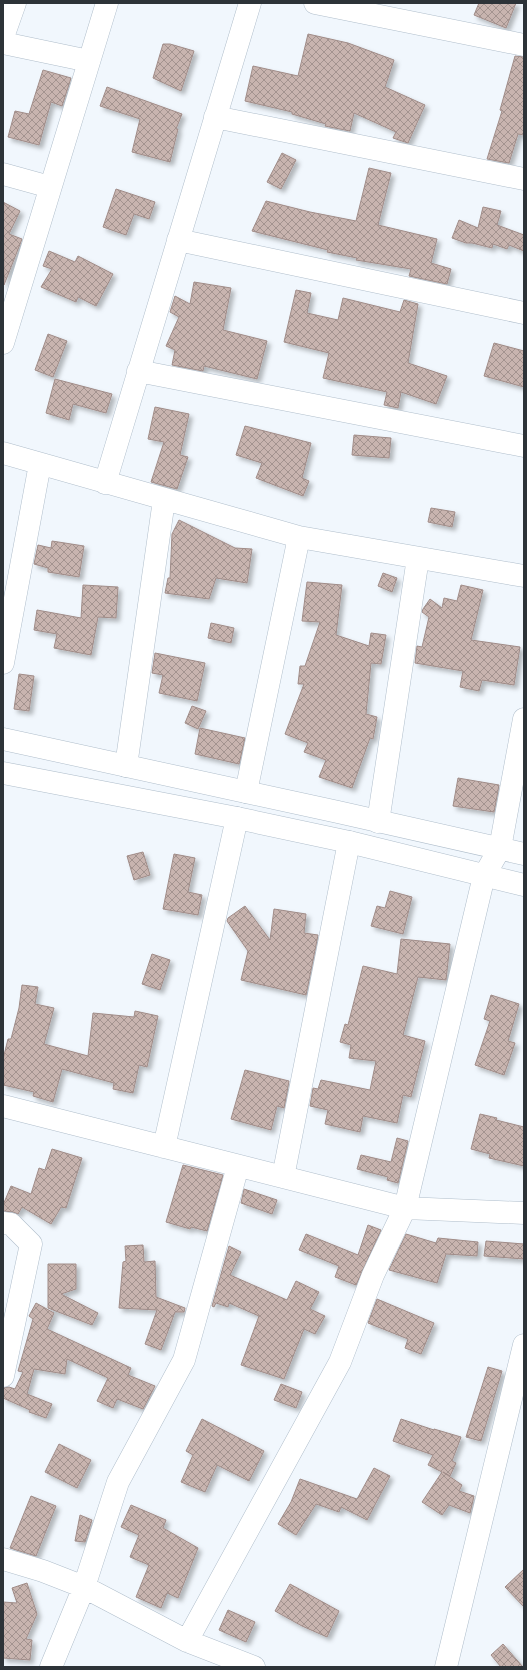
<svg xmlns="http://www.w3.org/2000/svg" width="527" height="1670" viewBox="0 0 527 1670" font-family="'Libre Baskerville',serif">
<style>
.building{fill:url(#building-cross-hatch);stroke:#a08c88;filter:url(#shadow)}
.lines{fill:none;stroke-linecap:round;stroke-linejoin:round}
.minor-casing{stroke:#b0becb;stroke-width:23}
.major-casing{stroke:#b0becb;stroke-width:23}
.minor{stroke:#fff;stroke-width:22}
.major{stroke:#fff;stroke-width:22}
</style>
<defs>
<pattern id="building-cross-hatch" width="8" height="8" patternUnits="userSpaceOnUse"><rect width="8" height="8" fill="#c8b4af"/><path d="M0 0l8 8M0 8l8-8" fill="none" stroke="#a3938f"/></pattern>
<filter id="shadow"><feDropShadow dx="3.5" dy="3.5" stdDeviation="2" flood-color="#0004"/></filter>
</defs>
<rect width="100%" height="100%" fill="#f1f7fd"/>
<path class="building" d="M 479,3 L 516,3 L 506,28 L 474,15 Z
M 308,34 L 348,43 L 394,60 L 385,87 L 425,105 L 408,143 L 393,138 L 396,132 L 354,113 L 350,131 L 325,126 L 326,124 L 292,114 L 292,112 L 245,101 L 253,66 L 298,76 Z
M 163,44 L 170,44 L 194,51 L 181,91 L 153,78 Z
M 515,56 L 524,57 L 524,135 L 518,134 L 509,163 L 487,159 L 502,111 L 500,110 Z
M 43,70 L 71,78 L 62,106 L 51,102 L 39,145 L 8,137 L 15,111 L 29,114 Z
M 107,87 L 182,114 L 176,129 L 178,129 L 170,162 L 132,152 L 140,119 L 100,106 Z
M 282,153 L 296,160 L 281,189 L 267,182 Z
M 369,168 L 391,173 L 378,225 L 437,239 L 431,263 L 451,269 L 447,284 L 409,276 L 411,269 L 356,260 L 357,258 L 327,252 L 328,250 L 252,231 L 266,201 L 310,212 L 356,221 Z
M 116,189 L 155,202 L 149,219 L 134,214 L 126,235 L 103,227 Z
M 3,202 L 20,211 L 9,234 L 22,239 L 4,285 Z
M 483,207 L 501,211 L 497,225 L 524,235 L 524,251 L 509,245 L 507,249 L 493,244 L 492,248 L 472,243 L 466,243 L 452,238 L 459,220 L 478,228 Z
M 49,251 L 75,262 L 78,256 L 113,274 L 96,306 L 78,297 L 76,302 L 41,287 L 52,269 L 43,266 Z
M 194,282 L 231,288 L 223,330 L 267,341 L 257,379 L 204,366 L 203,371 L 172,365 L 175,350 L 166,346 L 179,317 L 170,312 L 175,296 L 190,304 Z
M 296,290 L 311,293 L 307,313 L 338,320 L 343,298 L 400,312 L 404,300 L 418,304 L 408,363 L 447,376 L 436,404 L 401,392 L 398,408 L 384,405 L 387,392 L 323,378 L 329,353 L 284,342 Z
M 48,334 L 67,341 L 53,377 L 35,370 Z
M 494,343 L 524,351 L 524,387 L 484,376 Z
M 55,379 L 112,394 L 106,413 L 73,404 L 69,420 L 46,413 Z
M 155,407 L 189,414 L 180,455 L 188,457 L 177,489 L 151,482 L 164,442 L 148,439 Z
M 245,426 L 311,443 L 302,478 L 309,481 L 303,496 L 256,478 L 262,463 L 236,455 Z
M 354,435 L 391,438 L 389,458 L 352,455 Z
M 431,508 L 455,512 L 452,527 L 428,522 Z
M 179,520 L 235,548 L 252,549 L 247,583 L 216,578 L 209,599 L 165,593 L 168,578 L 170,578 L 172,534 Z
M 52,541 L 84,546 L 79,577 L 48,572 L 48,568 L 34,564 L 38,545 L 51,548 Z
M 383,573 L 397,578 L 392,592 L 378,586 Z
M 307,582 L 342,585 L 336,635 L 369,646 L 371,633 L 386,635 L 381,664 L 371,663 L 366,714 L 377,717 L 373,739 L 370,738 L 352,788 L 319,777 L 326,760 L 304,752 L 308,743 L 285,734 L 304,684 L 298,684 L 300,666 L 305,666 L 320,622 L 302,621 Z
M 83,585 L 118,587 L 116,618 L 98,617 L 91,655 L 54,648 L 57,634 L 34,630 L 37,610 L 81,618 Z
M 461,585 L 483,590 L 471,640 L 520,647 L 514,685 L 482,680 L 479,691 L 460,687 L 463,671 L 415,663 L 417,646 L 422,647 L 429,617 L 422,612 L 423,609 L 430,599 L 442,608 L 444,598 L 457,601 Z
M 211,623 L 234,628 L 231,643 L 208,638 Z
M 155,653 L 205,663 L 197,701 L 159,693 L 163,675 L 152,673 Z
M 19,674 L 34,676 L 29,711 L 14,709 Z
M 192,706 L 206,711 L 198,729 L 185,723 Z
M 200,728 L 245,738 L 239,764 L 195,754 Z
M 458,778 L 499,785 L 494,812 L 453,806 Z
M 143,852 L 150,875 L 134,880 L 127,856 Z
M 174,854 L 195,858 L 188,892 L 202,895 L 198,915 L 163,909 Z
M 390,891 L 412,897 L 403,934 L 371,926 L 377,906 L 385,908 Z
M 245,906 L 270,940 L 274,909 L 306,914 L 304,933 L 318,935 L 306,995 L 241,980 L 248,951 L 227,921 L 228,918 Z
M 401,939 L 450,944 L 446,980 L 418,977 L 403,1035 L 425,1041 L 411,1097 L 403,1095 L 397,1123 L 363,1116 L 360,1132 L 325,1124 L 328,1110 L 310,1106 L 313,1088 L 318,1089 L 321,1080 L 370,1090 L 376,1061 L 349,1058 L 351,1045 L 340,1042 L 345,1024 L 348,1025 L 363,966 L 397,974 Z
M 152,954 L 170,960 L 160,990 L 142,984 Z
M 22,985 L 38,987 L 35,1004 L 54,1008 L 44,1044 L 88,1056 L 93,1013 L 134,1017 L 135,1011 L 158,1016 L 147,1067 L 139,1065 L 133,1093 L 113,1089 L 114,1083 L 62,1069 L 53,1102 L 33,1096 L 34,1092 L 3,1085 L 3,1059 L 8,1039 L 11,1039 L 19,1008 Z
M 491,995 L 519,1004 L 508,1041 L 515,1043 L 504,1075 L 475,1065 L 490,1021 L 484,1019 Z
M 245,1070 L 289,1081 L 284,1108 L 277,1106 L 271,1130 L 231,1119 Z
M 480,1114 L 497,1118 L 496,1120 L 524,1127 L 524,1166 L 489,1158 L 490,1154 L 471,1149 Z
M 397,1138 L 408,1141 L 398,1183 L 387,1180 L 388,1177 L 357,1169 L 361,1155 L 391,1162 Z
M 52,1149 L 82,1158 L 66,1208 L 61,1207 L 51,1224 L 22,1207 L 18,1214 L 13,1212 L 3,1211 L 3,1205 L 11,1186 L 31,1194 L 39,1168 L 45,1170 Z
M 183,1165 L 223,1175 L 207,1231 L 191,1227 L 190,1229 L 166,1222 Z
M 244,1189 L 277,1200 L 272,1214 L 241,1203 Z
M 368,1225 L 381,1230 L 356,1285 L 335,1277 L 339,1266 L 299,1250 L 306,1234 L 358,1255 Z
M 406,1234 L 436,1243 L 438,1238 L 478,1242 L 477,1256 L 446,1254 L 437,1283 L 389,1270 Z
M 486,1241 L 524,1244 L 524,1259 L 484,1256 Z
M 143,1245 L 144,1262 L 155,1261 L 156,1297 L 185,1308 L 184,1312 L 175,1312 L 161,1350 L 145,1344 L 157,1310 L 119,1308 L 123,1262 L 126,1261 L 125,1246 Z
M 229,1246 L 241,1252 L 230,1275 L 287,1300 L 296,1281 L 319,1292 L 310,1309 L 325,1316 L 315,1334 L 304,1329 L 284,1379 L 241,1365 L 259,1316 L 229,1303 L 228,1307 L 216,1303 L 214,1307 L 212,1306 Z
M 48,1264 L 76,1264 L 76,1289 L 61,1294 L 98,1313 L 92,1325 L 48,1308 Z
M 377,1299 L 434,1323 L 421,1354 L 405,1348 L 408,1339 L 368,1323 Z
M 36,1303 L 54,1313 L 47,1329 L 131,1368 L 128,1375 L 155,1386 L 143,1409 L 117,1399 L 113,1408 L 97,1401 L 108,1378 L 67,1359 L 65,1374 L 34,1369 L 27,1394 L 52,1404 L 46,1418 L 29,1412 L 30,1410 L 3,1398 L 3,1388 L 9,1387 L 15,1389 L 23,1372 L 18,1371 L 33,1319 L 29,1316 Z
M 488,1367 L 502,1371 L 481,1441 L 466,1437 Z
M 281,1384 L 302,1392 L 296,1408 L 274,1400 Z
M 202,1419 L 264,1451 L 249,1481 L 217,1465 L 205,1492 L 181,1482 L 193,1455 L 186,1451 Z
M 401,1419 L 434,1430 L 434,1429 L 461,1437 L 452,1461 L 456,1463 L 450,1476 L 443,1472 L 462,1485 L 459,1491 L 474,1496 L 470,1513 L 449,1505 L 442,1515 L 422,1502 L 442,1472 L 428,1465 L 433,1455 L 393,1441 Z
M 59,1444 L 91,1460 L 77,1488 L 45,1472 Z
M 374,1468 L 390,1476 L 367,1520 L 341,1507 L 339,1512 L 316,1504 L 296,1535 L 278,1524 L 291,1502 L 300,1479 L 357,1499 Z
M 31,1496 L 56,1506 L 36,1556 L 10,1548 Z
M 131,1505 L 166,1520 L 163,1528 L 198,1548 L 178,1598 L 167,1593 L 161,1608 L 136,1597 L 149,1565 L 130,1557 L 139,1535 L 121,1527 Z
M 80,1515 L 92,1520 L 85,1542 L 75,1541 Z
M 524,1569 L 524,1607 L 505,1587 Z
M 27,1583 L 37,1614 L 26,1639 L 32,1640 L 30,1660 L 3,1658 L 3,1602 L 17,1603 L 12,1588 Z
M 290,1584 L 339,1611 L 327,1637 L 302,1626 L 275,1611 Z
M 228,1610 L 255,1622 L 246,1642 L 219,1630 Z
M 503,1644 L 523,1667 L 501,1667 L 491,1655 Z"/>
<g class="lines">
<g class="minor-casing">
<path id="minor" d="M 315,3 L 524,45
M 3,37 L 15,3
M 3,43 L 89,61
M 215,117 L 524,179
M 3,174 L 50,187
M 178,240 L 524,313
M 3,343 L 107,3
M 138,371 L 524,446
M 3,453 L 299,537 L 524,576
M 105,483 L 250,3
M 3,663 L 40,464
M 126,766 L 164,500
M 246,792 L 299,537
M 378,822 L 418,558
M 3,1106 L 405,1208 L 524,1213
M 164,1147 L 237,818
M 283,1177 L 349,842
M 3,1223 L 11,1224 L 31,1244 L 3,1376
M 3,1559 L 43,1571 L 84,1587 L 187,1641 L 254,1667
M 187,1641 L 340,1362 L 373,1275 L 405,1208 L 484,876 L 500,848 L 524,719
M 51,1667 L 84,1587 L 118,1482 L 184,1360 L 238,1166
M 446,1667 L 524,1345"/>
</g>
<g class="major-casing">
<path id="major" d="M 3,739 L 338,812 L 524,854
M 3,773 L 237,818 L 349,842 L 524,885"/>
</g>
<use href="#minor" class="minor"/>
<use href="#major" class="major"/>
</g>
<rect width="527" height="1670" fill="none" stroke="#2d3338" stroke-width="8"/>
</svg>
